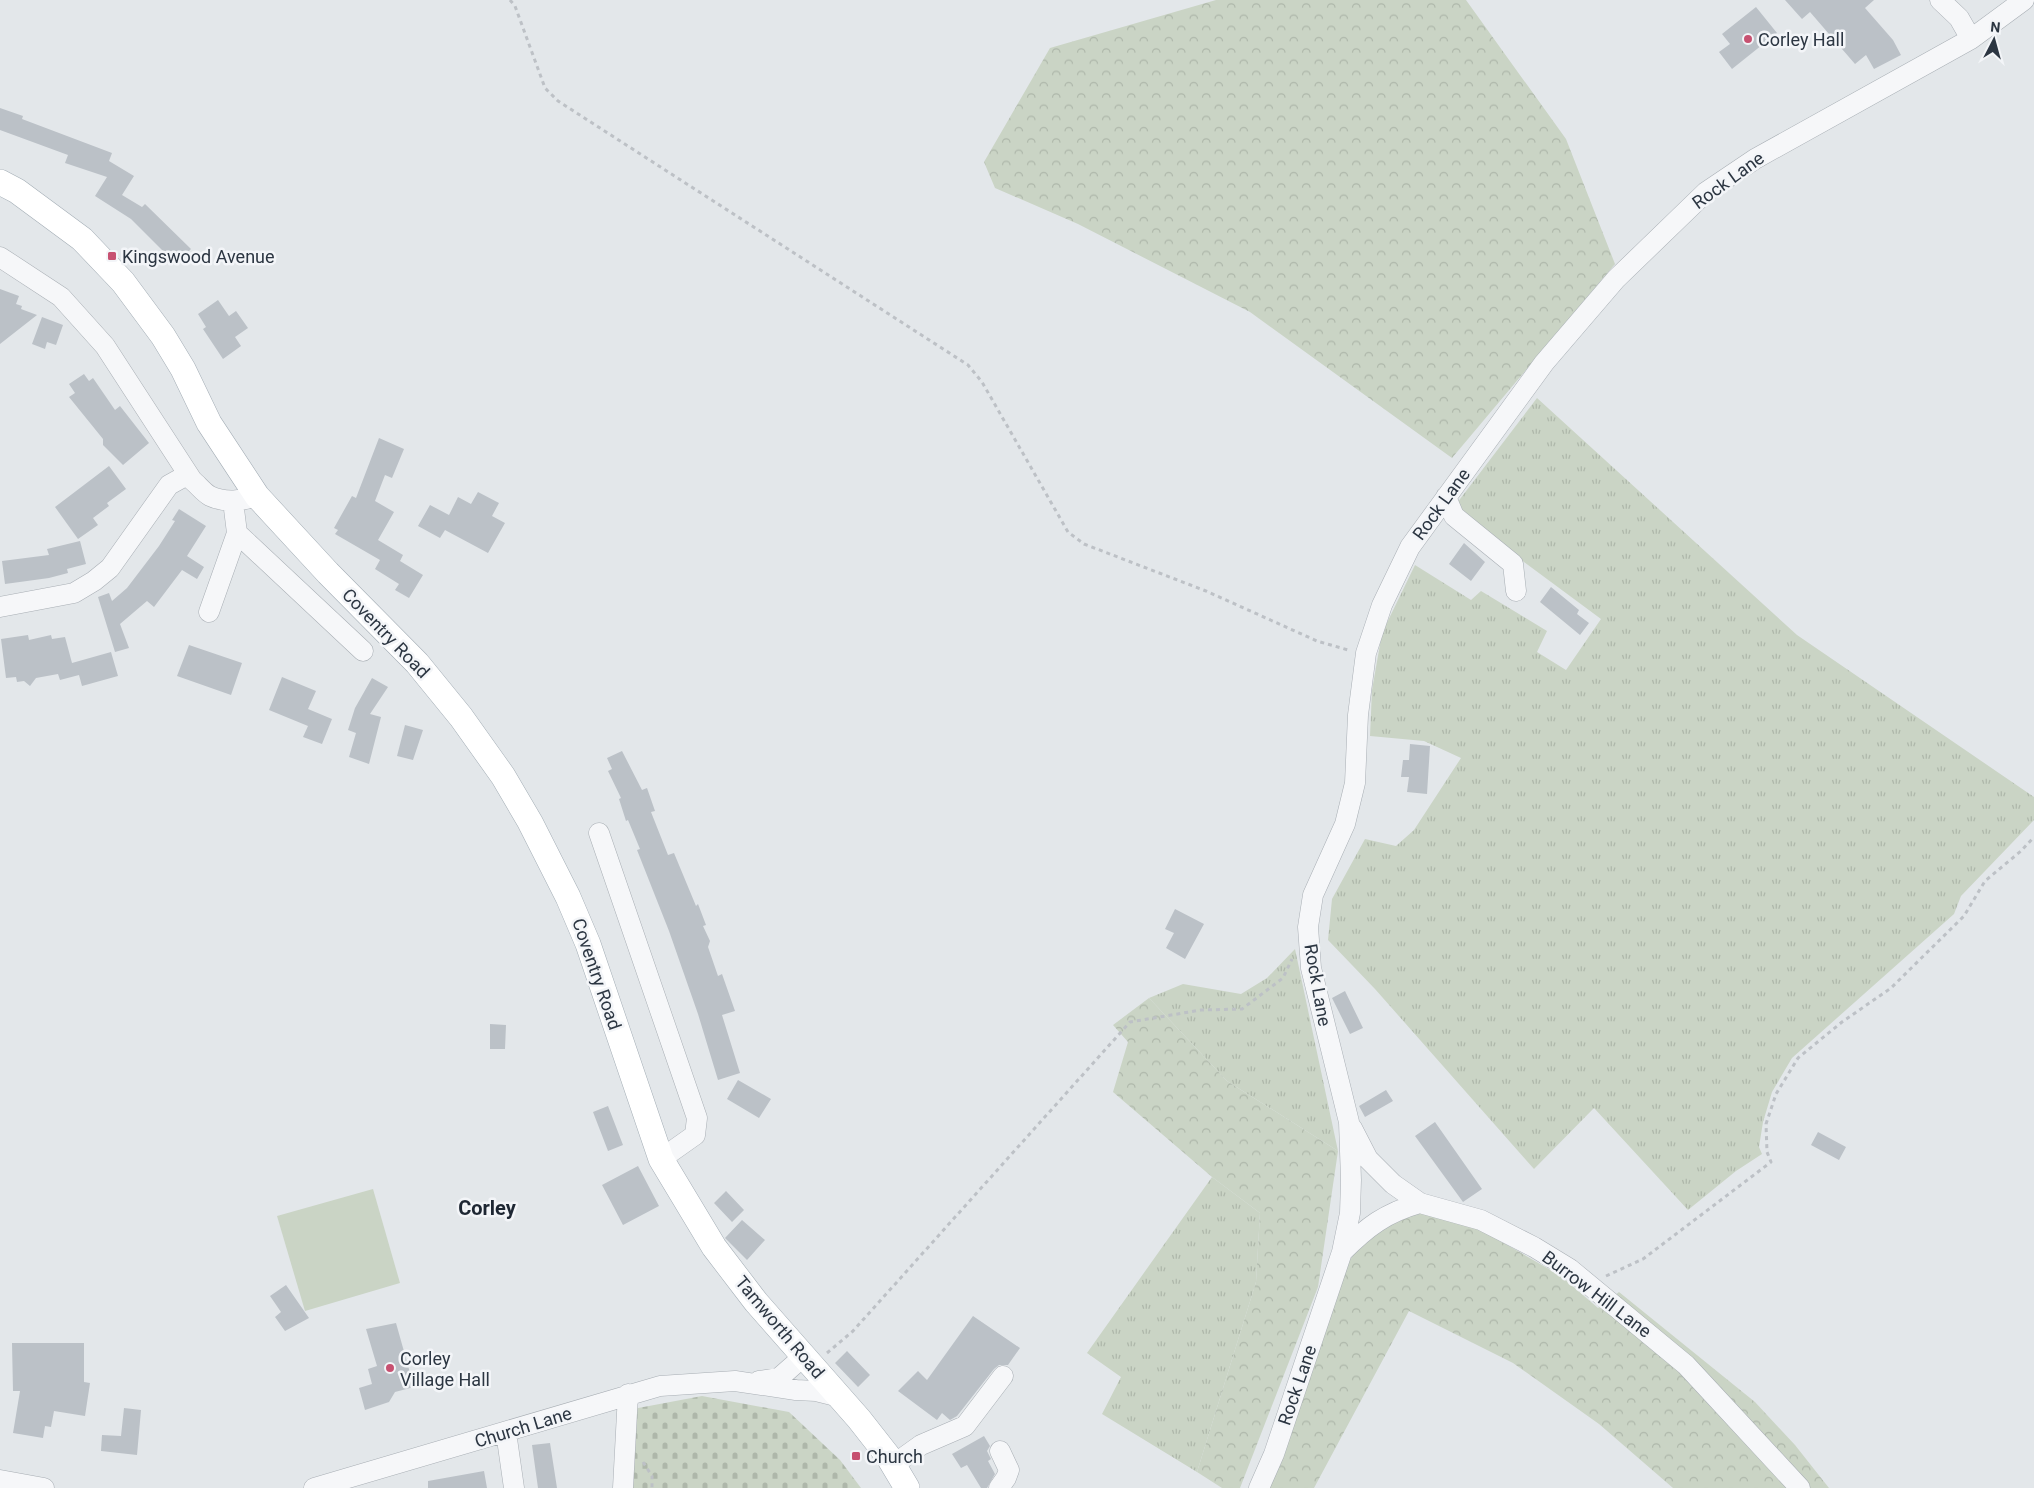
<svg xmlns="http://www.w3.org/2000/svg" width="2034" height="1488" viewBox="0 0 2034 1488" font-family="Roboto,sans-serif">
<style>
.grass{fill:url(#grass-tufts)}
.forest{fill:url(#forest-crowns)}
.cemetery{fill:url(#cemetery-stones)}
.pitch{fill:#cad4c5}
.building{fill:#bbc1c7}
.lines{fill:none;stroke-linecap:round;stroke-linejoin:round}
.minor-casing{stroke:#a8aeb4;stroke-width:21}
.major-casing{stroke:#a3adb5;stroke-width:26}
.path{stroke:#bdc1c6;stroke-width:3;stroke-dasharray:4 4;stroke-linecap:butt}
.minor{stroke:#f6f7f9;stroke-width:20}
.major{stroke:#fff;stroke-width:25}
.poi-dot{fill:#c75171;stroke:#f3f5f8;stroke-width:2}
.labels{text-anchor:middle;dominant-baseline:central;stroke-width:5;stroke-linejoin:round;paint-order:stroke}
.poi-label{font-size:18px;fill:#2c3642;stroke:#f3f5f8;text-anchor:start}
.street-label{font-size:18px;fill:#2c3642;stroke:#f3f5f8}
.quarter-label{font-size:20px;font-weight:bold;fill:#1e2733;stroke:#f3f5f8}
</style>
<defs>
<pattern id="grass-tufts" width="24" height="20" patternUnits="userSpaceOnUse" patternTransform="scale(1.25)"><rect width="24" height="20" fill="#cad4c5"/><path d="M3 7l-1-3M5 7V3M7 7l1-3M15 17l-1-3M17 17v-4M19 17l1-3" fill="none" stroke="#aeb7aa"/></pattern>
<pattern id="forest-crowns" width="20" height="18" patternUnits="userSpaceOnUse" patternTransform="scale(1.25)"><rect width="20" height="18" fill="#cad4c5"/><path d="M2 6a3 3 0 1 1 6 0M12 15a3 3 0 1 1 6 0" fill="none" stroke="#aeb7aa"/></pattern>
<pattern id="cemetery-stones" width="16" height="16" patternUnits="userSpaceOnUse" patternTransform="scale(1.25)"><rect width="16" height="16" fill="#cad4c5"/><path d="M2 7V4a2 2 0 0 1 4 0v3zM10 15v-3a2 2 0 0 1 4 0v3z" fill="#aeb7aa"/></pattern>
</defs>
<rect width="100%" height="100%" fill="#e3e7ea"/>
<path class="grass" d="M 1537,398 L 1797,635 L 2034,797 L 2034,820 L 1961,896 L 1954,914 L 1792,1058 L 1772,1092 L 1763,1122 L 1759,1147 L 1762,1154 L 1736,1171 L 1688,1210 L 1594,1108 L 1534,1169 L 1375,989 L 1328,940 L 1332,899 L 1365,839 L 1396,846 L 1414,830 L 1461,758 L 1424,741 L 1370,736 L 1372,690 L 1382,633 L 1415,565 L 1471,600 L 1481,591 L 1547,631 L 1537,652 L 1566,670 L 1601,619 L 1458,513 L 1457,503 Z
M 1295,949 L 1338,1151 L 1227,1081 L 1149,998 L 1183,984 L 1241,994 L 1267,978 Z
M 1212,1177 L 1260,1213 L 1256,1282 L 1197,1472 L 1102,1414 L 1121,1377 L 1087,1353 Z"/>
<path class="forest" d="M 1216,0 L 1466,0 L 1566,139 L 1615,264 L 1452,458 L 1250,312 L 1078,224 L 995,188 L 984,162 L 1050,48 Z
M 1149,998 L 1227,1081 L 1338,1151 L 1318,1287 L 1240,1488 L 1222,1488 L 1197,1472 L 1256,1282 L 1260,1213 L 1212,1177 L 1113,1092 L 1128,1042 L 1113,1025 Z
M 1427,1209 L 1483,1231 L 1561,1276 L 1598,1308 L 1619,1292 L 1755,1402 L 1795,1445 L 1829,1488 L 1673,1488 L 1599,1424 L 1513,1363 L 1409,1311 L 1314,1488 L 1268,1488 L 1283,1453 L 1347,1265 C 1366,1231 1393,1224 1427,1209 Z"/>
<path class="cemetery" d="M 702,1396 L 789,1412 L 840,1460 L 861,1488 L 621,1488 L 617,1412 Z"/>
<path class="pitch" d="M 373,1189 L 400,1283 L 305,1311 L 277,1216 Z"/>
<path class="building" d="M 1785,0 L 1874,0 L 1865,8 L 1893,40 L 1901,55 L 1874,69 L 1866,55 L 1855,64 L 1810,12 L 1802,19 Z
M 1756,7 L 1777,33 L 1732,69 L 1719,52 L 1730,44 L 1722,34 Z
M 0,108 L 23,116 L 22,119 L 112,153 L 109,161 L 134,176 L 122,195 L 142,207 L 145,204 L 191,249 L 176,264 L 131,219 L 95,196 L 107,177 L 65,163 L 68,155 L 0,130 Z
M 0,289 L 19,296 L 16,304 L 22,306 L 21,309 L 37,315 L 0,344 Z
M 218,300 L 229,316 L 236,311 L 248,328 L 235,337 L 241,346 L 223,359 L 203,329 L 206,327 L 198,314 Z
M 42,317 L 63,325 L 56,345 L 47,342 L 45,349 L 32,344 Z
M 84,374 L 89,381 L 93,378 L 115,410 L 120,406 L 149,443 L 123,465 L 103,445 L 103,439 L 69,397 L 75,393 L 69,384 Z
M 379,438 L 404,449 L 392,478 L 385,475 L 375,501 L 394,512 L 378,540 L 403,555 L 400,561 L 423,575 L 409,598 L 395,590 L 399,584 L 375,569 L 380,560 L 335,534 L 338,530 L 334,528 L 352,496 L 356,498 Z
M 109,466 L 126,489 L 107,503 L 109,506 L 93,518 L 98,525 L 78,539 L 55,507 Z
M 478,492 L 499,503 L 492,516 L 505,523 L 488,553 L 445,530 L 440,538 L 418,526 L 430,505 L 449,515 L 458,497 L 471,504 Z
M 179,509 L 206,526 L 187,556 L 204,567 L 197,579 L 182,570 L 154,607 L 147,601 L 120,624 L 129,648 L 115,652 L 98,597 L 109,593 L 112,601 L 127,588 L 159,546 L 175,521 L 172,520 Z
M 80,541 L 86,564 L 67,569 L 68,573 L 49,578 L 5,584 L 2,561 L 49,555 L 47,549 Z
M 1464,543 L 1485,562 L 1471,581 L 1449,564 Z
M 1551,587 L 1579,610 L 1577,614 L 1589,623 L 1580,635 L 1540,602 Z
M 28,635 L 29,640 L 51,635 L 52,639 L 65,637 L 72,663 L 111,652 L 118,676 L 82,686 L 79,675 L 60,680 L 58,674 L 36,678 L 30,686 L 24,681 L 17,682 L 16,677 L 6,678 L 1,639 Z
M 189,645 L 242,663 L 231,695 L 177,676 Z
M 282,677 L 316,691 L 308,709 L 332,719 L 322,744 L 303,737 L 308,726 L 269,710 Z
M 372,678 L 388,687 L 370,714 L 381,717 L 369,764 L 349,757 L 356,733 L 348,730 L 355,708 Z
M 405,725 L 423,730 L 413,760 L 397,756 Z
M 1410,744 L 1430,746 L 1427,794 L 1407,792 L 1409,777 L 1401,777 L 1403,760 L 1409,760 Z
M 622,751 L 642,790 L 647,788 L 655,811 L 651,812 L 668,855 L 674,853 L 696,906 L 698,904 L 706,925 L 703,926 L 710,941 L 708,947 L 718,976 L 722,974 L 735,1011 L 722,1015 L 740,1073 L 718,1080 L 698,1014 L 669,931 L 637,850 L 640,849 L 628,820 L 626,821 L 619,799 L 621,798 L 608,771 L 612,769 L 607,758 Z
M 1175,909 L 1204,924 L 1185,959 L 1166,948 L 1174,933 L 1165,929 Z
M 1345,991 L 1363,1028 L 1350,1034 L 1332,998 Z
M 490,1024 L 506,1025 L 505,1049 L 490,1049 Z
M 738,1080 L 771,1099 L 759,1118 L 727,1099 Z
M 1386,1090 L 1393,1101 L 1365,1117 L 1359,1106 Z
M 608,1106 L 623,1145 L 608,1151 L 593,1112 Z
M 1435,1122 L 1482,1189 L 1463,1202 L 1415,1136 Z
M 1818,1132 L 1846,1147 L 1839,1160 L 1811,1145 Z
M 638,1166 L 659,1206 L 623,1225 L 602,1185 Z
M 726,1191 L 744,1210 L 732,1222 L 714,1203 Z
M 742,1220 L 765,1240 L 747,1260 L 725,1238 Z
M 286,1285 L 309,1318 L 285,1331 L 275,1317 L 281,1312 L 270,1296 Z
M 973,1316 L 1020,1348 L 1008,1365 L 999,1365 L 994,1369 L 957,1416 L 950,1420 L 942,1413 L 937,1420 L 898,1391 L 918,1371 L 927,1380 Z
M 396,1323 L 414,1387 L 395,1392 L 389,1402 L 365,1410 L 359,1388 L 372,1384 L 368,1369 L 377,1366 L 366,1329 Z
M 12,1343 L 84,1343 L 84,1382 L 90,1383 L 85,1416 L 54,1411 L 51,1427 L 45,1426 L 43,1438 L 13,1433 L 20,1391 L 13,1391 Z
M 847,1351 L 870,1375 L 858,1387 L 835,1363 Z
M 124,1408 L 141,1410 L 137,1455 L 101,1451 L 102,1435 L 121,1436 Z
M 984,1436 L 990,1446 L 987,1451 L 991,1459 L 988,1461 L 995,1474 L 987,1488 L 981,1488 L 967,1465 L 961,1468 L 952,1454 Z
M 550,1443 L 557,1488 L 538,1488 L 532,1445 Z
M 484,1471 L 487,1488 L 428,1488 L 428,1481 Z"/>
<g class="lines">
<g class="minor-casing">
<path id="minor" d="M 1940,0 L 1959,18 L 1971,39
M 0,257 L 61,297 L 105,346 L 192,480 C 198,485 204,493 210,496 C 224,503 243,501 257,496
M 1446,497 L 1454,516 L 1513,564 L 1516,591
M 233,501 L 237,533 L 363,651
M 0,607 L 74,593 L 94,581 L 110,568 L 169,485 L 187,475
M 209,612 L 237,533
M 599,833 L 697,1118 L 695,1135 L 661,1159
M 1352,1128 L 1368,1159 L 1393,1184 L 1420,1203 L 1481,1220 L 1534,1247 L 1570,1269 L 1686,1365 L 1800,1488
M 1342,1252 C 1367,1227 1385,1213 1420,1203
M 759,1381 L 779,1378 L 804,1356
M 506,1432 L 514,1488
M 893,1465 L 921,1445 L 965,1426 L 1003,1376
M 0,1480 L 44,1488
M 314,1488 L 660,1386 L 735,1381 L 796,1390 L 816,1391 L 840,1397
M 623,1488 L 628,1394
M 999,1488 L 1006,1478 L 1009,1470 L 1000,1451
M 1259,1488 L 1274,1454 L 1342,1252 L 1350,1213 L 1351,1180 L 1349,1122 L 1311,968 L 1308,927 L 1313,895 L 1345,824 L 1355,783 L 1358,715 L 1366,653 L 1382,605 L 1410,547 L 1544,363 L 1616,279 L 1706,192 L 1755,159 L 1971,39 L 2024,0"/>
</g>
<g class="major-casing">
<path id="major" d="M 0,182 L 17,191 L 82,239 L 123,282 L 163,336 L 183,369 L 209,423 L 257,496 L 328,573 L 417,663 L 461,717 L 503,776 L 530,822 L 568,897 L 588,944 L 661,1159 L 714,1247 L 756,1302 L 859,1419 L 888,1456 L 907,1488"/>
</g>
<path class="path" d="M 510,0 L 515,6 L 545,88 L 558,101 L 968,365 L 982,382 L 1068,532 L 1084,544 L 1206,591 L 1317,641 L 1348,650
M 1606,1276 L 1643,1259 L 1771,1162 L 1767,1152 L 1766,1124 L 1776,1094 L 1798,1058 L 1842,1022 L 1891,988 L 1964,916 L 1985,881 L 2021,851 L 2034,837
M 827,1353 L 853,1331 L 1130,1022 L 1201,1010 L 1242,1009 L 1283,978 L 1292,959
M 643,1462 L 652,1476 L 652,1488"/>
<use href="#minor" class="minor"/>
<use href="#major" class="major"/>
</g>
<g class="poi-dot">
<circle cx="1748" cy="39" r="5"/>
<rect x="107" y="251" width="10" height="10" rx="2.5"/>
<circle cx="390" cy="1368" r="5"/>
<rect x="851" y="1451" width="10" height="10" rx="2.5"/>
</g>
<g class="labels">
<g class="poi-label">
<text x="1758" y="39">Corley Hall</text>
<text x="122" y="256">Kingswood Avenue</text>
<text x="400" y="1358">Corley<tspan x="400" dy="21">Village Hall</tspan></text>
<text x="866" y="1456">Church</text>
</g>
<g class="street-label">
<text transform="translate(1728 180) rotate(-36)">Rock Lane</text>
<text transform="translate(1441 504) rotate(-54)">Rock Lane</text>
<text transform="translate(386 633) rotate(46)">Coventry Road</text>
<text transform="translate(597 974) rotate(71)">Coventry Road</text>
<text transform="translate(1318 985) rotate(80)">Rock Lane</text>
<text transform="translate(1597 1294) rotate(37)">Burrow Hill Lane</text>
<text transform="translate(780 1327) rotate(50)">Tamworth Road</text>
<text transform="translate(1297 1385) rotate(-71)">Rock Lane</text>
<text transform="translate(523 1427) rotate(-17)">Church Lane</text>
</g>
<g class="quarter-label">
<text x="487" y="1208">Corley</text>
</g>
</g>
<g transform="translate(1994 40) rotate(6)" stroke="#f3f5f8" stroke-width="4" paint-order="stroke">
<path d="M0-4L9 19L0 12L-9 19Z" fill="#2c3642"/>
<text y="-8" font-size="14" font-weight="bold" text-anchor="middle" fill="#2c3642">N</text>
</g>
</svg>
